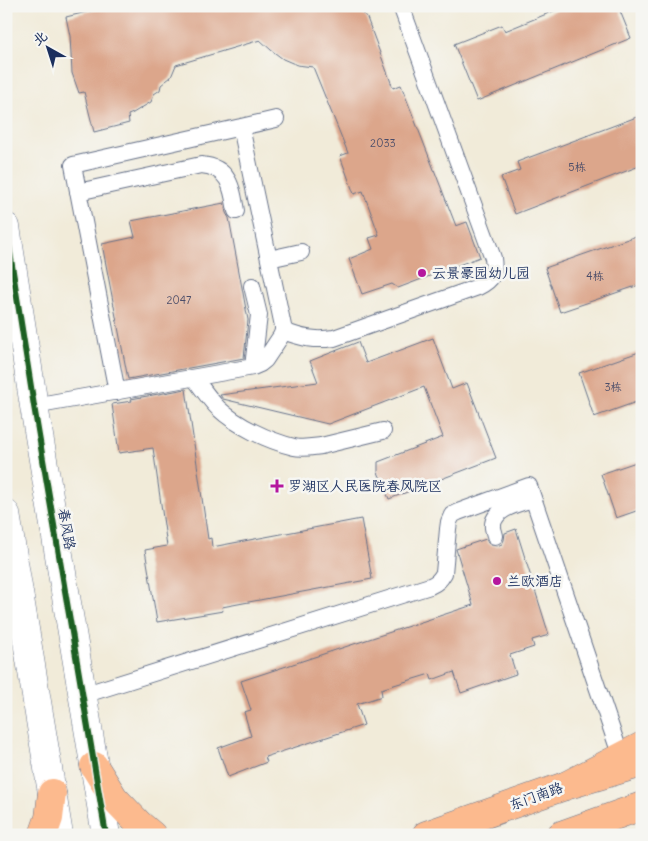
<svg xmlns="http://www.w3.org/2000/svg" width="648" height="841" viewBox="0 0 648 841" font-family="Delius,'LXGW WenKai TC',sans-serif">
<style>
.building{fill:#dca68b}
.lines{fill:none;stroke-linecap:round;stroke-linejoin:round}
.service-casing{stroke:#667189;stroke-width:18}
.tertiary-casing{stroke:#667189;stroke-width:29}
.primary-casing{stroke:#667189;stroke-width:29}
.trunk-casing{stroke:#667189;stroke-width:29}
.service{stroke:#fff;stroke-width:16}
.tertiary{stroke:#fff;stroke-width:28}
.primary{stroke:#fcba8e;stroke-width:28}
.trunk{stroke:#fcba8e;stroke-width:28}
.cycleway-casing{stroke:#f6f6f2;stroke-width:9}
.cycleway{stroke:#1b5e20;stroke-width:6}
.poi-dot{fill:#b5179e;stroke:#f6f6f2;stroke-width:2}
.labels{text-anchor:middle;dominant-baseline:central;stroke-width:5;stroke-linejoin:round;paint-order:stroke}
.number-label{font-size:11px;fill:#4b4d69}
.poi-label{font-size:14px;fill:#1b2f5e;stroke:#f6f6f2;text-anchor:start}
.street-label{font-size:14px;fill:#1b2f5e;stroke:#f6f6f2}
</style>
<rect width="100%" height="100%" fill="#f6f6f2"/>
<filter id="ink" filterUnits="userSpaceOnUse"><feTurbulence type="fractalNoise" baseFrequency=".02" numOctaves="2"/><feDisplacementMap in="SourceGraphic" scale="10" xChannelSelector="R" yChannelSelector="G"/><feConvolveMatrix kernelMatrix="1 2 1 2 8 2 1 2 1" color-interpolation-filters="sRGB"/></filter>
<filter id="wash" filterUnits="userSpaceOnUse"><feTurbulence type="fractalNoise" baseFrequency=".0096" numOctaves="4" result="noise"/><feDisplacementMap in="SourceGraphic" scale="20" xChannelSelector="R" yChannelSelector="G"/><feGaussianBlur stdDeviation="1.12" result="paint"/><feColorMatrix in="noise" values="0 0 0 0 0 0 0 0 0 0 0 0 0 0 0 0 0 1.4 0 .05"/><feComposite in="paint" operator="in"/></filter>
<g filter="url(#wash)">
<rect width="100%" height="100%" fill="#f1ebd9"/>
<g id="blocks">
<path class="building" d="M 111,6 L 357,6 L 367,18 L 393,88 L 401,85 L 456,226 L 467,222 L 480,257 L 398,288 L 392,284 L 362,294 L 349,259 L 373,249 L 369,238 L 379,235 L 363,191 L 354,194 L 340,156 L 348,153 L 313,67 L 297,65 L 283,59 L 271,50 L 260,40 L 176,65 L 171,77 L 161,85 L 160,90 L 154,94 L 151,102 L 133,113 L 128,115 L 129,123 L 94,132 L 84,92 L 79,93 L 72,73 L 70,36 L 66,17 Z
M 566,6 L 618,6 L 631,38 L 477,101 L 454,44 L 502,25 L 505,31 Z
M 642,115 L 642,165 L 515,214 L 501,177 L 520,170 L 517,162 Z
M 224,203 L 226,213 L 229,218 L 248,320 L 244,358 L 128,379 L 102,244 L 135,237 L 131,221 Z
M 642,234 L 642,284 L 560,312 L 545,268 Z
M 433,338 L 452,389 L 467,383 L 496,458 L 389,499 L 378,472 L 378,462 L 443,437 L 424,387 L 328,424 L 223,399 L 220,395 L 318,382 L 310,361 L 358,342 L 366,363 Z
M 642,351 L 642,400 L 594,417 L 579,373 Z
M 186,389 L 208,539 L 211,538 L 212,547 L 361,519 L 372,579 L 222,607 L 223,611 L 157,622 L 145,550 L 167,546 L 153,448 L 119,453 L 112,404 L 132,401 L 131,399 Z
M 642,460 L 642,509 L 616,518 L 601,474 Z
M 516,529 L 549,635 L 532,640 L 534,647 L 510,655 L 516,674 L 461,693 L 454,672 L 432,680 L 430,674 L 381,689 L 382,696 L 357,704 L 364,725 L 265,757 L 267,762 L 228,777 L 218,748 L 251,736 L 244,712 L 251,710 L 241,681 L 473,605 L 456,549 L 486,539 L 488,543 L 491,545 L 497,546 L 502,544 L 504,540 L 505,533 Z"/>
</g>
</g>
<g filter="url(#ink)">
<use href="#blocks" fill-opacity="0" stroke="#667189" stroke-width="1"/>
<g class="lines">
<g class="service-casing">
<path id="service" d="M 241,127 L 276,119
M 78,192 L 201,165 C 229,167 232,187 236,211
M 269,259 L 301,252
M 252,286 L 259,315 L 253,367
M 283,331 C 302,338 314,341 334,338 L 478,287 C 493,280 495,274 493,258 L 401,6
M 194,378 C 202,388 209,399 218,408 C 237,426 269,441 294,447 C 303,449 313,447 321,446 L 383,431
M 34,406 L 253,367 L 260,364 L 265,360 L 281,336 L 283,331 L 283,326 L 241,127 L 73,165 L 117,392
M 495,536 C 495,535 493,529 493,528 C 491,509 520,503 533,499
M 83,695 L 430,586 C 437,583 440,580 444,573 L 448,529 L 449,522 L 452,515 L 458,512 L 529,486 L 621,757"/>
</g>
<g class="tertiary-casing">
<path id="tertiary" d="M 6,227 L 34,406 L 106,835
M 6,514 L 59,835"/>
</g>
<g class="primary-casing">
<path id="primary" d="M 94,766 L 114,798 L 139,824 L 152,835
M 43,835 L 49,818 L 52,793
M 426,835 L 565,786 L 642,746
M 561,835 L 642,806"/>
</g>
<g class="trunk-casing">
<path id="trunk" d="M 565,786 L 642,763"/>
</g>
<use href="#service" class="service"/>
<use href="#tertiary" class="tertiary"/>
<use href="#primary" class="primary"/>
<use href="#trunk" class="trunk"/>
<g class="cycleway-casing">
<path id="cycleway" d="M 6,227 L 34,406 L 106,835"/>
</g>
<use href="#cycleway" class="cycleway"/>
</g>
</g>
<g class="poi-dot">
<circle cx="422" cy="273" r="5"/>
<path d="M274.5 478.5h5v5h5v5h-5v5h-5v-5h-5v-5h5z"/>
<circle cx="497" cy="581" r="5"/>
</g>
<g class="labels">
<g class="number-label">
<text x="383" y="143">2033</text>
<text x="577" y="167">5栋</text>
<text x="595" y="276">4栋</text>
<text x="179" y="300">2047</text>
<text x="613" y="387">3栋</text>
</g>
<g class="poi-label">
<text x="432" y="273">云景豪园幼儿园</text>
<text x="288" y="486">罗湖区人民医院春风院区</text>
<text x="507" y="581">兰欧酒店</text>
</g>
<g class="street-label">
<text transform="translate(67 529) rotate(80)">春风路</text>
<text transform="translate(536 796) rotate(-20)">东门南路</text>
</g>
</g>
<rect width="648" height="841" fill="none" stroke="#f6f6f2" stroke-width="25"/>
<g transform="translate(48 48) rotate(321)" stroke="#f6f6f2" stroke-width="4" paint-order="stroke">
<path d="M0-4L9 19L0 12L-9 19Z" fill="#1b2f5e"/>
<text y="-8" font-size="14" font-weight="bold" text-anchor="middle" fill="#1b2f5e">北</text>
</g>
</svg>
